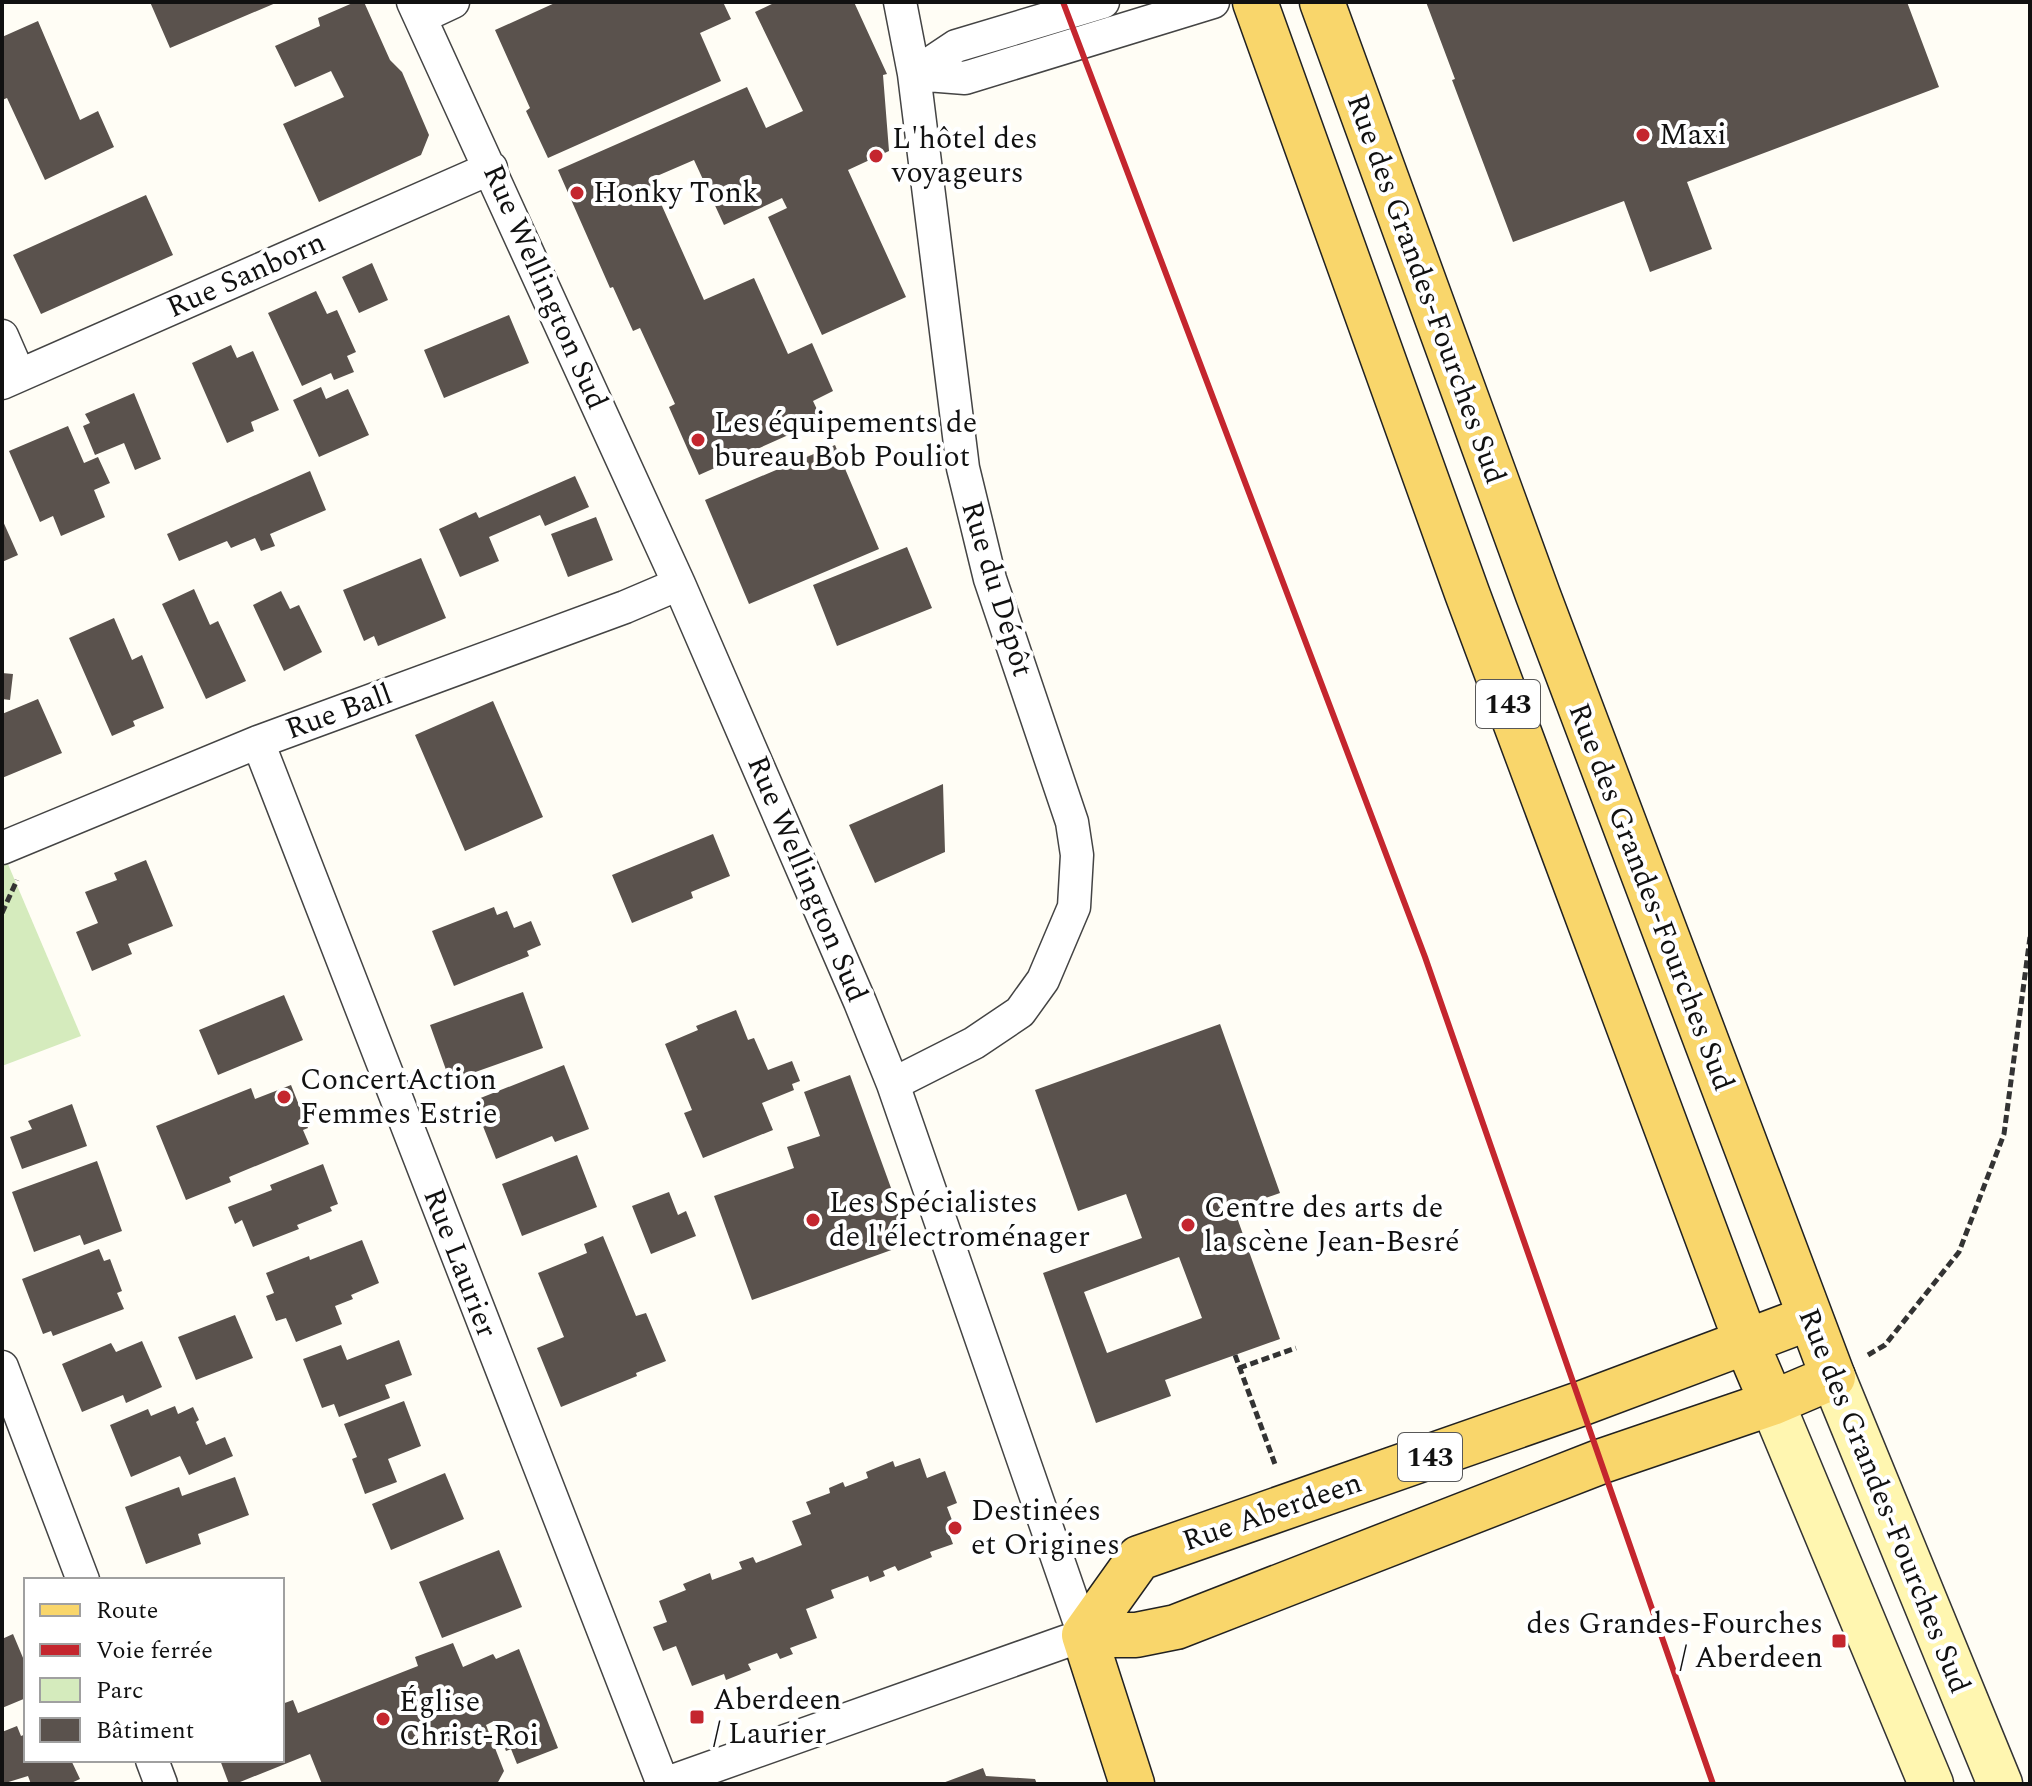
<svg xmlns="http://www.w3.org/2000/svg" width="2032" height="1786" viewBox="0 0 2032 1786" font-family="Spectral,serif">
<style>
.green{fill:#d5ebbd}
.building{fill:#5a524d;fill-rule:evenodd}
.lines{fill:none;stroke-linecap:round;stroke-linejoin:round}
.minor-casing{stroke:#444;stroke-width:35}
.secondary-casing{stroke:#333;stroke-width:47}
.primary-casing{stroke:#222;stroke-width:47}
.path{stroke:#333;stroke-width:5;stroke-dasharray:8 4;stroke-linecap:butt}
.minor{stroke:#fff;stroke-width:32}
.secondary{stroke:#fff6b0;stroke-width:44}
.primary{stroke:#f9d66b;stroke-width:44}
.rail{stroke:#c4262e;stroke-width:6}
.poi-dot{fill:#c4262e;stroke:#fff;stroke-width:3}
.labels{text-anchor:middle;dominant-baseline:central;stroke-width:8;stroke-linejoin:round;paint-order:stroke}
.shield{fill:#fff;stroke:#585858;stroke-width:2}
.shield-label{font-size:28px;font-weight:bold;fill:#111}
.poi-label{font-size:30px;fill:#111;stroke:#fff;text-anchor:start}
.street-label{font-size:30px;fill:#111;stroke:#fff}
</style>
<rect width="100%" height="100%" fill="#fffdf5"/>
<path class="green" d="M 2,850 L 81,1036 L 2,1066 Z"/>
<path class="building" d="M 150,2 L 278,2 L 170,48 Z
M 355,2 L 364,2 L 390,60 L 402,72 L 429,135 L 421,155 L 319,202 L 283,124 L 344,97 L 331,71 L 295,87 L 275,46 L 320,26 L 318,18 Z
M 557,2 L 723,2 L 731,19 L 700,33 L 721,81 L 548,158 L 526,111 L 530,108 L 495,30 Z
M 776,2 L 854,2 L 887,74 L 883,75 L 889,151 L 848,170 L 906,297 L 822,335 L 768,217 L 787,208 L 782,198 L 724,225 L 694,160 L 650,179 L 704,300 L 754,278 L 788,354 L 812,343 L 833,391 L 813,401 L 822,420 L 699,475 L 669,407 L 675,404 L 640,328 L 633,331 L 613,287 L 610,288 L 558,170 L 747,87 L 766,128 L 803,111 L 755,12 Z
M 1426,2 L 1907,2 L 1939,87 L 1687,182 L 1712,249 L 1650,272 L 1624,201 L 1513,242 L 1452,80 L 1455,79 Z
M 38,21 L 80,120 L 98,111 L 114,147 L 45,180 L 7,98 L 2,100 L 2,37 Z
M 146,195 L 173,255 L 41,314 L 13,255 Z
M 372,263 L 388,300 L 359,313 L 342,277 Z
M 316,291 L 327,314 L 337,310 L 356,352 L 347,356 L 354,372 L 334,380 L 331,373 L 302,386 L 268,313 Z
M 509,315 L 529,363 L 444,398 L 424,350 Z
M 231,345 L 237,358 L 253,351 L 279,410 L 251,422 L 254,431 L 227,443 L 192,363 Z
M 321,387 L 326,399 L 348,389 L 369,435 L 319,457 L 293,400 Z
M 134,393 L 161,459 L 135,470 L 124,443 L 95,455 L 83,426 L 90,423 L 85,414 Z
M 68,426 L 84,463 L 98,457 L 110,483 L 94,490 L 105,517 L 61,536 L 53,516 L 40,522 L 9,451 Z
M 835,445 L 879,549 L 749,604 L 705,500 Z
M 310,471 L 326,510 L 270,534 L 275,546 L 261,551 L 255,538 L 231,548 L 227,541 L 179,561 L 167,534 Z
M 575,476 L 589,507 L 545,526 L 540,515 L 489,537 L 499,561 L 460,577 L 439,529 L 476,512 L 479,518 Z
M 596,517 L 613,560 L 568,577 L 551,534 Z
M 2,519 L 18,555 L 2,562 Z
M 907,547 L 932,608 L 837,646 L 813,585 Z
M 421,558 L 446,618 L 378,646 L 374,636 L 364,641 L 343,590 Z
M 194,589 L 210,625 L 218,621 L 246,681 L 206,699 L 162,604 Z
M 281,591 L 290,609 L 299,605 L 322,652 L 284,671 L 253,605 Z
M 114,618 L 132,660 L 142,655 L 164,708 L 133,721 L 135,726 L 112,736 L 69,638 Z
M 2,673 L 13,674 L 10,700 L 2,699 Z
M 38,699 L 62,753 L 2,778 L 2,714 Z
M 493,701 L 543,817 L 465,851 L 415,735 Z
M 943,784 L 945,852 L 875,883 L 849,825 Z
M 713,834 L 730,876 L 691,892 L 693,898 L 632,923 L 612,875 Z
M 146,860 L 173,926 L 128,944 L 132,954 L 92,971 L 76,932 L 98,923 L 85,892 L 117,880 L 114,873 Z
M 494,907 L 497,915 L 507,911 L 514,928 L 531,921 L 541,945 L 527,951 L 529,956 L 454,986 L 432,931 Z
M 523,992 L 543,1048 L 450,1081 L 430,1025 Z
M 284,995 L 303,1040 L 218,1075 L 199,1030 Z
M 736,1010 L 748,1040 L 754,1038 L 768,1070 L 792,1061 L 800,1081 L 792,1084 L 794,1090 L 762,1103 L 773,1130 L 703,1158 L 684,1113 L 692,1110 L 665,1044 L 698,1030 L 696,1026 Z
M 1220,1024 L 1280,1193 L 1234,1209 L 1280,1339 L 1165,1380 L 1171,1396 L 1096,1423 L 1043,1273 L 1142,1238 L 1126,1194 L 1078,1211 L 1035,1090 ZM 1179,1257 L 1202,1318 L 1107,1353 L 1084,1292 Z
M 564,1065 L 589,1129 L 555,1142 L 552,1136 L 496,1159 L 473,1101 Z
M 850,1075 L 911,1243 L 752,1300 L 714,1196 L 794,1168 L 787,1147 L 820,1136 L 804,1092 Z
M 291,1085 L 308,1128 L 303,1130 L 309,1144 L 229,1177 L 231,1182 L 186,1200 L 156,1126 L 251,1088 L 255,1099 Z
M 72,1104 L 87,1146 L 22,1169 L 10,1137 L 32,1129 L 28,1121 Z
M 577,1155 L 597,1207 L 522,1236 L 502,1184 Z
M 97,1161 L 122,1231 L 84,1245 L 80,1235 L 34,1252 L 12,1192 Z
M 323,1164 L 338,1204 L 330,1207 L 332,1211 L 297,1225 L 299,1229 L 253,1247 L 242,1220 L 235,1224 L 228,1207 L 272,1190 L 270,1185 Z
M 669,1192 L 678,1215 L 686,1211 L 696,1236 L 651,1254 L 632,1206 Z
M 603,1236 L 636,1316 L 646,1313 L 666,1361 L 636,1373 L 637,1376 L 561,1407 L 537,1348 L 564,1337 L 538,1273 L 587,1253 L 584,1244 Z
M 362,1240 L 379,1283 L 351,1295 L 353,1299 L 335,1306 L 342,1324 L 296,1342 L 286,1318 L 276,1321 L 266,1296 L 274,1293 L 266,1273 L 309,1256 L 310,1260 Z
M 99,1249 L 104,1261 L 110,1259 L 122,1291 L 117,1293 L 124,1309 L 53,1336 L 51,1331 L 43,1334 L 22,1279 Z
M 235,1315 L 253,1358 L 196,1380 L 178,1337 Z
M 399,1340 L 412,1375 L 385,1385 L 390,1398 L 339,1417 L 334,1404 L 322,1408 L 303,1359 L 341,1345 L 347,1360 Z
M 142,1341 L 162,1387 L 126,1403 L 123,1395 L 82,1412 L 62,1364 L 111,1343 L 116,1352 Z
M 404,1401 L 421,1446 L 388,1459 L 397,1482 L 365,1494 L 352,1459 L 357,1457 L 344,1424 Z
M 175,1406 L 178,1414 L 193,1407 L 199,1420 L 196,1422 L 206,1445 L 225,1437 L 233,1456 L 189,1475 L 180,1456 L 131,1477 L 110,1425 L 148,1409 L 151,1416 Z
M 920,1458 L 927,1478 L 945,1471 L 957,1503 L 947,1507 L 955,1528 L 948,1531 L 953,1544 L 930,1552 L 932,1557 L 898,1571 L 895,1566 L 883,1571 L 885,1576 L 870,1582 L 868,1576 L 831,1590 L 834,1598 L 806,1609 L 817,1638 L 790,1648 L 793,1654 L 780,1659 L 777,1653 L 748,1664 L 751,1670 L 726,1680 L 724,1674 L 692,1686 L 676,1646 L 663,1651 L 653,1627 L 667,1622 L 659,1601 L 686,1590 L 683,1584 L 710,1573 L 712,1580 L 742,1569 L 739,1562 L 753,1557 L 756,1563 L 802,1545 L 792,1521 L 811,1514 L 806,1502 L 830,1493 L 829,1488 L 843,1482 L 845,1487 L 868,1478 L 866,1472 L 893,1461 L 895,1467 Z
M 445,1473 L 464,1519 L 391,1550 L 372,1504 Z
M 235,1477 L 249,1515 L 198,1534 L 201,1544 L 146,1564 L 125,1507 L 179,1487 L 182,1496 Z
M 499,1550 L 522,1607 L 442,1638 L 419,1582 Z
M 13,1634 L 26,1665 L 26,1698 L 2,1708 L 2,1639 Z
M 453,1643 L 463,1667 L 493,1654 L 496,1659 L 519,1649 L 558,1748 L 517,1764 L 511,1749 L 506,1751 L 494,1721 L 486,1725 L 504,1771 L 497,1784 L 322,1784 L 310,1754 L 235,1784 L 229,1784 L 220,1760 L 282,1760 L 282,1704 L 293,1700 L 298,1713 L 418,1666 L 415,1657 Z
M 17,1726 L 21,1736 L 26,1734 L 26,1760 L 71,1760 L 80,1779 L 69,1784 L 31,1784 L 28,1776 L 2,1784 L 2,1732 Z
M 983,1768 L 986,1776 L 1035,1779 L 1037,1784 L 940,1784 Z"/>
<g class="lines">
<g class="minor-casing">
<path id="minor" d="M 413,2 L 679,584 L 860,1002 L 893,1084 L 1084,1635 L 664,1784
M 421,17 L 453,2
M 914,74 L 965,78 L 1213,2
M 914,74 L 956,46 L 1103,2
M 2,336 L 19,375
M 2,383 L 491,168
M 258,742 L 663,1784
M 2,848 L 258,742 L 625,607 L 679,584
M 893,1084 L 974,1043 L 1020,1012 L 1043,980 L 1074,907 L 1077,855 L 1072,822 L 990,579 L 963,468 L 914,74 L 900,2
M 2,1367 L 83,1580
M 152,1760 L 161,1784"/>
</g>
<g class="secondary-casing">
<path id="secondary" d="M 1833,1377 L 2000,1784
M 1772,1403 L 1931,1784"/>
</g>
<g class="primary-casing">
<path id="primary" d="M 1255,2 L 1467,593 L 1747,1344 L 1772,1403
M 1084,1635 L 1136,1635 L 1176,1627 L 1602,1461 L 1772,1403 L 1833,1377 L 1538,595 L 1322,2
M 1084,1635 L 1139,1558 L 1580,1404 L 1809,1318
M 1084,1635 L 1132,1784"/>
</g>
<path class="path" d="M 2,913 L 17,880
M 1235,1355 L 1276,1467
M 1868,1355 L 1885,1345 L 1959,1252 L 2004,1134 L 2030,937
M 1239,1368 L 1296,1348"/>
<use href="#minor" class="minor"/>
<use href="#secondary" class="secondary"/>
<use href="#primary" class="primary"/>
<path class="rail" d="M 1063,2 L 1425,957 L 1713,1784"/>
</g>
<g class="poi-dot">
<circle cx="1643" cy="135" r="8"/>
<circle cx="876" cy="156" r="8"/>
<circle cx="577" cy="193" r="8"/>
<circle cx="698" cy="440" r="8"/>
<circle cx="284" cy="1097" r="8"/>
<circle cx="813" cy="1220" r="8"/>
<circle cx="1188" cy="1225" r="8"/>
<circle cx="955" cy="1528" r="8"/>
<rect x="1831" y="1633" width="16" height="16" rx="4"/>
<rect x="689" y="1709" width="16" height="16" rx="4"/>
<circle cx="383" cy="1719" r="8"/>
</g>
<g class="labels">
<g class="shield">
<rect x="1476" y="680" width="64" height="48" rx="6"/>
<rect x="1398" y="1433" width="64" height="48" rx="6"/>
</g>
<g class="shield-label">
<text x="1508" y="704">143</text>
<text x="1430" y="1457">143</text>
</g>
<g class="poi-label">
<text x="1659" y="135">Maxi</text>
<text x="892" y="139">L'hôtel des<tspan x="892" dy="34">voyageurs</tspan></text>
<text x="593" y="193">Honky Tonk</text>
<text x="714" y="423">Les équipements de<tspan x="714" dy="34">bureau Bob Pouliot</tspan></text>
<text x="300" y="1080">ConcertAction<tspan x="300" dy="34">Femmes Estrie</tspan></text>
<text x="829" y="1203">Les Spécialistes<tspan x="829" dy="34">de l'électroménager</tspan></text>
<text x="1204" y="1208">Centre des arts de<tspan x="1204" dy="34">la scène Jean-Besré</tspan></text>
<text x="971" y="1511">Destinées<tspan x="971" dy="34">et Origines</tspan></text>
<text x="1823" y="1624" text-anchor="end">des Grandes-Fourches<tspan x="1823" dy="34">/ Aberdeen</tspan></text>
<text x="713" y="1700">Aberdeen<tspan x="713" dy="34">/ Laurier</tspan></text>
<text x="399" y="1702">Église<tspan x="399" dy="34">Christ-Roi</tspan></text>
</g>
<g class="street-label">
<text transform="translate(246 275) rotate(-24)">Rue Sanborn</text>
<text transform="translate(545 287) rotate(66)">Rue Wellington Sud</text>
<text transform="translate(1426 289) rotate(70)">Rue des Grandes-Fourches Sud</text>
<text transform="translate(997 589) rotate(73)">Rue du Dépôt</text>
<text transform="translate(339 712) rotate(-20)">Rue Ball</text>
<text transform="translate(807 879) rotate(67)">Rue Wellington Sud</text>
<text transform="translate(1651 897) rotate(69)">Rue des Grandes-Fourches Sud</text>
<text transform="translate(460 1263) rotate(69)">Rue Laurier</text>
<text transform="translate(1884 1501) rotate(68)">Rue des Grandes-Fourches Sud</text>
<text transform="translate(1272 1512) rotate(-19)">Rue Aberdeen</text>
</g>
</g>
<rect width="2032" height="1786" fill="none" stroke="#111111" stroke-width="8"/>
<rect x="24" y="1578" width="260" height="184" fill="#ffffff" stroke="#a0a0a0" stroke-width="2"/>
<rect x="40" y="1604" width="40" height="12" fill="#f9d66b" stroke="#a0a0a0" stroke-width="2"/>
<text x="96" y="1618" font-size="24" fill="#111111">Route</text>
<rect x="40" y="1644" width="40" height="12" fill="#c4262e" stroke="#a0a0a0" stroke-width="2"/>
<text x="96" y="1658" font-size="24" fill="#111111">Voie ferrée</text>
<rect x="40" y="1678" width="40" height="24" fill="#d5ebbd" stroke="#a0a0a0" stroke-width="2"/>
<text x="96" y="1698" font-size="24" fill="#111111">Parc</text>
<rect x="40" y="1718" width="40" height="24" fill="#5a524d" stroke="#a0a0a0" stroke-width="2"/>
<text x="96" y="1738" font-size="24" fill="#111111">Bâtiment</text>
</svg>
